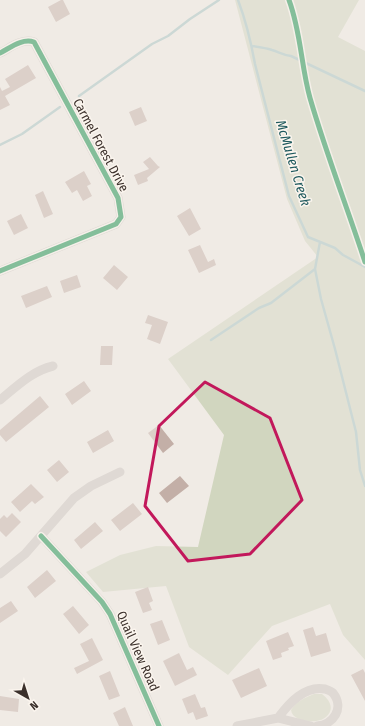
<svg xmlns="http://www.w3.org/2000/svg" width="365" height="726" viewBox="0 0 365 726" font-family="'Fira Sans Condensed',sans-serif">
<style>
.green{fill:#d1d6bf}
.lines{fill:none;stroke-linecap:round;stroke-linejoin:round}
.stream{stroke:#a1c2c1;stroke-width:2.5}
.building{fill:#c3afa7}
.street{stroke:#c9c3be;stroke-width:9}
.cycleway-casing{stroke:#fbf5ee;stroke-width:8}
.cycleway{stroke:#00873e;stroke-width:5}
.marked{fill:none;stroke:#c2185b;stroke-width:3;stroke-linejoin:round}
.labels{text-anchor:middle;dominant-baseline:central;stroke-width:3;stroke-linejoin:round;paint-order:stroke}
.street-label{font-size:13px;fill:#3b302b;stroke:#fbf5ee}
.water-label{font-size:14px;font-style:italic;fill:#1f5a5e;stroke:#fbf5ee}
</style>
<rect width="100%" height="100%" fill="#f0ebe5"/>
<path class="green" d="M 235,0 L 359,0 L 338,37 L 365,51 L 365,660 L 343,635 L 330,604 L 272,626 L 228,675 L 189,647 L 166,586 L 103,592 L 86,572 L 120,555 L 156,546 L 198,547 L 224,435 L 168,359 L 318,257 L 305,241 L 287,199 Z
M 314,694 L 322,694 C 330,700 335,709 326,717 C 324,718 322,720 320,720 C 312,723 292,721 291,710 C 297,701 304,698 314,694 Z"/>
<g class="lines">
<path class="stream" d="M 238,0 C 246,21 251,42 255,64 L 289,196 L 308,237 L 335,248 L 343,255 L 365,267
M 252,46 C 259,47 266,48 272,50 C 279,52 283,55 291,56 L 365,91
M 79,96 L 152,44 L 168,36 L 190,19 L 219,0
M 0,145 L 22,134 L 60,107
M 320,242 L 315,269 L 321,299 L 335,349 L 356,432 L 360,470 L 365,486
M 211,340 L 259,308 L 271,303 L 315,269"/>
</g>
<path class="building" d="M 61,0 L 63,0 L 70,14 L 56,22 L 48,7 Z
M 28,65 L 36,78 L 5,96 L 10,105 L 0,110 L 0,87 L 2,91 L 10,87 L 5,79 Z
M 141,107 L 147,121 L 135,126 L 129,112 Z
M 150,157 L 158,166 L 160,167 L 147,178 L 148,181 L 138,185 L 134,175 L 149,169 L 143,162 Z
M 84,171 L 91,184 L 87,186 L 92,196 L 83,201 L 77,190 L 72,193 L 65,182 Z
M 43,191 L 53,214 L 44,218 L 35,195 Z
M 190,208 L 201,229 L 189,236 L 177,216 Z
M 21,214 L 28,228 L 14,235 L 7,221 Z
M 200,245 L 208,262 L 214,259 L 216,265 L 199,273 L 188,250 Z
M 114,265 L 128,277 L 117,290 L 103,278 Z
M 77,275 L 81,287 L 64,293 L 60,281 Z
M 47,286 L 52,297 L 26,308 L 21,296 Z
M 148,315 L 168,322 L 160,344 L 147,339 L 152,325 L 145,323 Z
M 101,346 L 113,346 L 112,365 L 100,365 Z
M 84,381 L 91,391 L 72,405 L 65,394 Z
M 40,396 L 49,407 L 6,442 L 0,435 L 0,430 Z
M 159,425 L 174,444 L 163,453 L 148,433 Z
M 108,430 L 114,441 L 93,453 L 87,442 Z
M 59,460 L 69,472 L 57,482 L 47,470 Z
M 180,476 L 189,486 L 167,503 L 159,493 Z
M 31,484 L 44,497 L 35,504 L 32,501 L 20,512 L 11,502 Z
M 133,503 L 142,514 L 120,531 L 111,520 Z
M 12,513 L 21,522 L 6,537 L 0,531 L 0,519 L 4,515 L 7,518 Z
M 95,522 L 103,531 L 81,549 L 74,540 Z
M 47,570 L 56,581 L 35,598 L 27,587 Z
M 148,587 L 153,601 L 149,603 L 152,610 L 143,613 L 135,592 Z
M 11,601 L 18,611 L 0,623 L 0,608 Z
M 73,606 L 89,625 L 79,634 L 63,614 Z
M 162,620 L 170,640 L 158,645 L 150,624 Z
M 313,627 L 316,636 L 326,633 L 331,651 L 311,657 L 303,630 Z
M 288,632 L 294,646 L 288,648 L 289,650 L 281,653 L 282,657 L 273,660 L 266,641 Z
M 92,638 L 103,660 L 77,674 L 74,668 L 89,661 L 80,644 Z
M 179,653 L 187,670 L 193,667 L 197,675 L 175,686 L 163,661 Z
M 259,668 L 267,686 L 241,698 L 232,680 Z
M 363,669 L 365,673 L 365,701 L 351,675 Z
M 110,671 L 120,696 L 109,700 L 99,676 Z
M 195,694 L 201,708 L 205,707 L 208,716 L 196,720 L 193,712 L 188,714 L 182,699 Z
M 0,696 L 19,699 L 18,712 L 0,710 Z
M 125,707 L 133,726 L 119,726 L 113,713 Z"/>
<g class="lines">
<path class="street" d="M 0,53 C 10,48 22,38 34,42 L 118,198 L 121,217 L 116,224 L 0,271
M 0,400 C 17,386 32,371 53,366
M 41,536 L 102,602 L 110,614 L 159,726
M 0,574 L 25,554 L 74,498 L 91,486 L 120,472
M 278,718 C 289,703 305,685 325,689 C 328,690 331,691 333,693 C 345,708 333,725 317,726
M 237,726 L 278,718 L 311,726"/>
<g class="cycleway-casing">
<path id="cycleway" d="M 289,0 C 301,32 301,66 310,98 C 326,153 347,207 365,262
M 0,53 C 10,48 22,38 34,42 L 118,198 L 121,217 L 116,224 L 0,271
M 41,536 L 102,602 L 110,614 L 159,726"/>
</g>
<use href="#cycleway" class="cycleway"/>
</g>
<path d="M0 0H365V726H0ZM 205,382 L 270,418 L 302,500 L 250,554 L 188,561 L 145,506 L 159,426 Z" fill="#f0ebe5" fill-opacity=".55" fill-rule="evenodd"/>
<path class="marked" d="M 205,382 L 270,418 L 302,500 L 250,554 L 188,561 L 145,506 L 159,426 Z"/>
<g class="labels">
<g class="street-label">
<text transform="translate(101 145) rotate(62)">Carmel Forest Drive</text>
<text transform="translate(138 651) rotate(66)">Quail View Road</text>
</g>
<g class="water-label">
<text transform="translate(293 163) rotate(73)">McMullen Creek</text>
</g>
</g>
<g transform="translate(28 698) rotate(141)" stroke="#fbf5ee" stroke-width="3" paint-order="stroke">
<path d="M0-3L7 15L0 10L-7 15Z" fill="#3b302b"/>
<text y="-6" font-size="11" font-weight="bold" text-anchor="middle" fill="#3b302b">N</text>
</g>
</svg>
